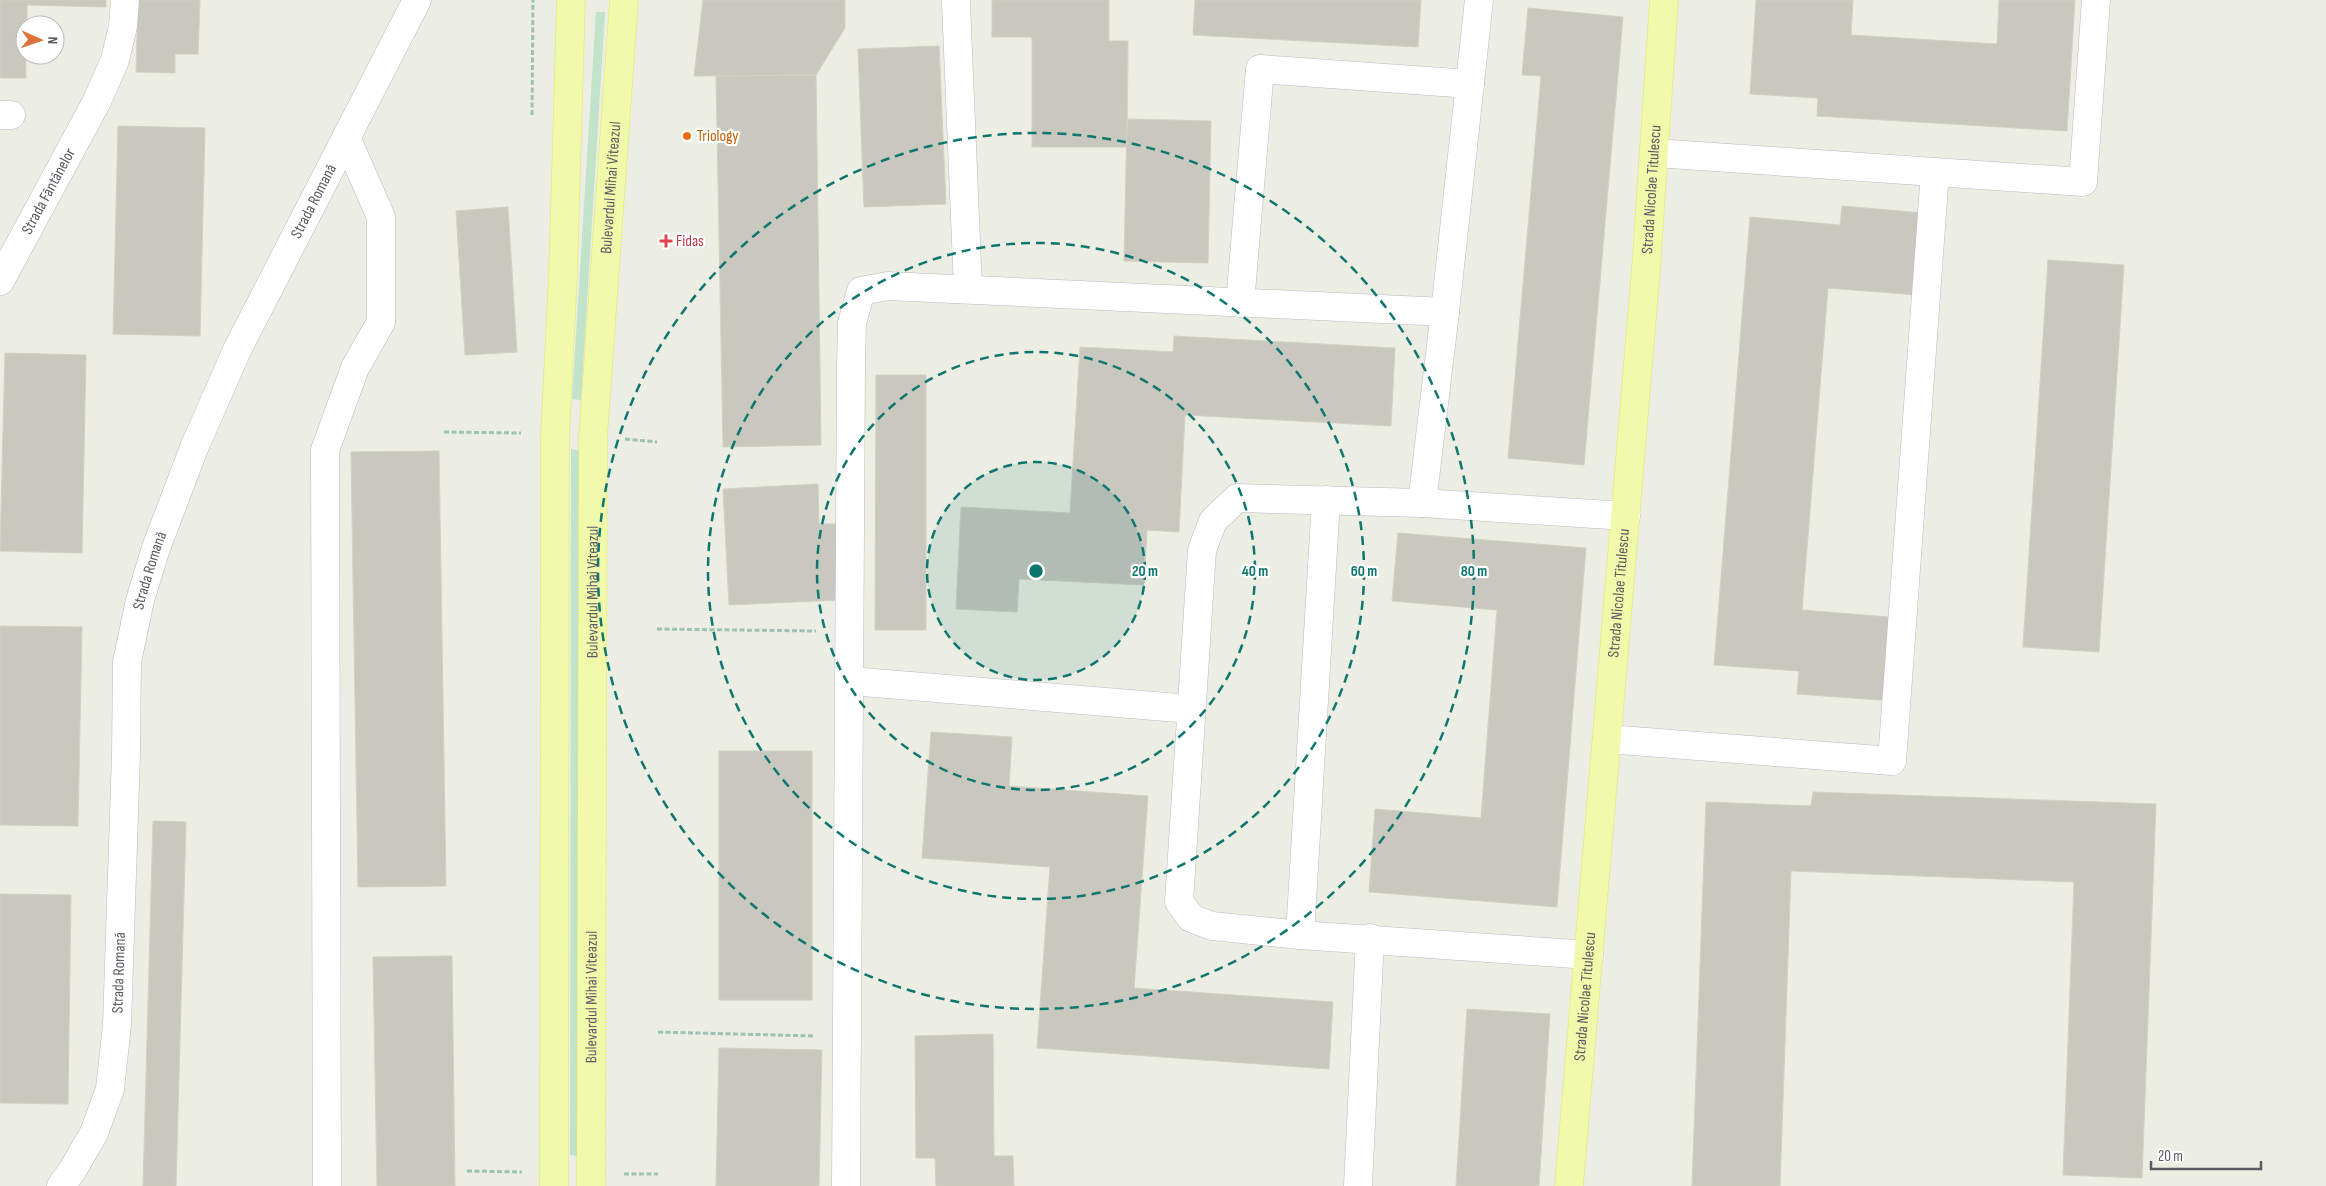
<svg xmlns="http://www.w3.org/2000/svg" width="2326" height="1186" viewBox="0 0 2326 1186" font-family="'Sofia Sans Condensed',sans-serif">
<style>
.green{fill:#c1e3ca}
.building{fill:#c8c8bf;stroke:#d1d0c2}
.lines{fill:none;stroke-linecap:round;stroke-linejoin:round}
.minor-casing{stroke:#babbc1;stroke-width:29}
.major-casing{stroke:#e8e661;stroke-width:29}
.path{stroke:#9bc3b1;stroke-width:3;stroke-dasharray:5 2.5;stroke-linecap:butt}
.minor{stroke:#fff;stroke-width:28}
.major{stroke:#f1f9ab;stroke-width:28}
.ring{fill:none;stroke:#0f766e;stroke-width:2.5;stroke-dasharray:9 6}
.food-dot{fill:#e8710a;stroke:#fff;stroke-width:2}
.health-dot{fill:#e0444e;stroke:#fff;stroke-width:2}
.labels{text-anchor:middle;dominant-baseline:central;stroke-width:4.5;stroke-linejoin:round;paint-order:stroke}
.food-label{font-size:16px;fill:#c56008;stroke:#fff;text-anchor:start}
.street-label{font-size:16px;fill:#5b5c63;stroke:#fff}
.health-label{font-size:16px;fill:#be3a42;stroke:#fff;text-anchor:start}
.centre{fill:#0f766e;stroke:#fff;stroke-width:2.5}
.ring-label{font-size:15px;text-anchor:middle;font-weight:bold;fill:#0f766e;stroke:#fff;stroke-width:4.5;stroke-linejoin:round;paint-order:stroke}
</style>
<rect width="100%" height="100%" fill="#ecede3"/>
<path class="green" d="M 596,12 L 605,12 L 581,400 L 572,399 Z
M 571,449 L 581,451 L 584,1157 L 570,1155 Z"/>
<path class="building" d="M 0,0 L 106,0 L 106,7 L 27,5 L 27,25 L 25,25 L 26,78 L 0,78 Z
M 138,0 L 200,0 L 198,54 L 175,54 L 175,73 L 136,72 Z
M 703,0 L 845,0 L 845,28 L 816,75 L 694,76 Z
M 992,0 L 1109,0 L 1109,41 L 1128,41 L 1127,147 L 1032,147 L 1032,37 L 992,37 Z
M 1195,0 L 1421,0 L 1418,47 L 1193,35 Z
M 1756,0 L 1853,0 L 1851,35 L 1997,44 L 1999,0 L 2075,0 L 2067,131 L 1817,116 L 1818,98 L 1750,94 Z
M 1528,8 L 1623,17 L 1584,465 L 1508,458 L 1541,76 L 1522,75 Z
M 939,46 L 946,204 L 864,207 L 858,49 Z
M 816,75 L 821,445 L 723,447 L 716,76 Z
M 1127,119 L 1211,121 L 1208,263 L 1124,261 Z
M 118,126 L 205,128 L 200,336 L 113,334 Z
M 1842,206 L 1924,213 L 1917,295 L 1828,288 L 1802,610 L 1901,618 L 1894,701 L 1797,694 L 1799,671 L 1714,665 L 1750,217 L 1840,225 Z
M 508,207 L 517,352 L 465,355 L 456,211 Z
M 2048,260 L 2124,265 L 2099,652 L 2023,647 Z
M 1174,336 L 1395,348 L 1391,426 L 1185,415 L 1179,532 L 1147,530 L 1144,585 L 1019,579 L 1017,612 L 956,609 L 961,507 L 1070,513 L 1080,347 L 1173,352 Z
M 5,353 L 86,355 L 82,553 L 0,551 Z
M 876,375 L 926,375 L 926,630 L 875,630 Z
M 439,451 L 446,886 L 358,887 L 351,452 Z
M 818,484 L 819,524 L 835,524 L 839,600 L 729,605 L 723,489 Z
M 1398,533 L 1586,548 L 1557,907 L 1369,892 L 1375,809 L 1481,818 L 1497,610 L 1392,601 Z
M 0,626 L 82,627 L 78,826 L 0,825 Z
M 931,732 L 1012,737 L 1009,786 L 1148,796 L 1134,988 L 1333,1002 L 1329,1069 L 1037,1048 L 1050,867 L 922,858 Z
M 719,751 L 812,751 L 812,1000 L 719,1000 Z
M 1813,792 L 2156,804 L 2142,1178 L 2063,1175 L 2074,882 L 1791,871 L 1780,1186 L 1692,1186 L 1706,802 L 1811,806 Z
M 153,821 L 186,822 L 176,1186 L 143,1186 Z
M 0,894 L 71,895 L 68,1104 L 0,1103 Z
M 452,956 L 455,1186 L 377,1186 L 373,957 Z
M 1467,1009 L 1550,1014 L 1539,1186 L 1456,1186 Z
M 993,1034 L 994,1156 L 1013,1156 L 1014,1186 L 936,1186 L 935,1158 L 916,1158 L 915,1036 Z
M 719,1048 L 822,1050 L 819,1186 L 716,1186 Z"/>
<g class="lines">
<g class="minor-casing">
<g id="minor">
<path d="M 956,3 L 968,289"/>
<path d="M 0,115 L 11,115"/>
<path d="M 1935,172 L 2083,182 L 2096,0"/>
<path id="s1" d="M 0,281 L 97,101 L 115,60 L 123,26 L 125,0"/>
<path d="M 1240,303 L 1260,69 L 1470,84"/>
<path d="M 1422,503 L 1445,312"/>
<path d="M 850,681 L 1191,709"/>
<path d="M 1607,739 L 1892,761 L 1935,172 L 1655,153"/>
<path d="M 1300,935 L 1326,500"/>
<path d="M 1589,955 L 1300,935 L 1212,926 L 1191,918 L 1179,902 L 1202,550 L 1213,521 L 1237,498 L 1422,503 L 1626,516"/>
<path id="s2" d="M 61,1186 L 72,1171 L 94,1133 L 110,1089 L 117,1025 L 126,754 L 127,662 L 140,600 L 156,548 L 194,448 L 237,350 L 417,0"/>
<path d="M 327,1186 L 325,450 L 355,368 L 381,322 L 381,217 L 346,137"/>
<path d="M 846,1186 L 851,364 L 852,323 L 861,291 L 888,286 L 1445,312 L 1479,0"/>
<path d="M 1358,1186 L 1370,938"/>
</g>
</g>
<g class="major-casing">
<g id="major">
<path d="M 554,1186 L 555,435 L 563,275 L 571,0"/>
<path id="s3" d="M 591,1186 L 593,437 L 624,0"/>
<path id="s4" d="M 1569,1186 L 1646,269 L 1664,0"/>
</g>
</g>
<path class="path" d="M 532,115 L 533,0
M 444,432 L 521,433
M 625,439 L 657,442
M 657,629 L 816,631
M 658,1032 L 815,1036
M 467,1171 L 522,1172
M 624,1174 L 658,1174"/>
<use href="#minor" class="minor"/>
<use href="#major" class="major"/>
</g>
<circle cx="1036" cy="571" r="109" fill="#0f766e" fill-opacity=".12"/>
<g class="ring">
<circle cx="1036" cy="571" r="109"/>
<circle cx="1036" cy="571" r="219"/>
<circle cx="1036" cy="571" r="328"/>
<circle cx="1036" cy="571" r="438"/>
</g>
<circle class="food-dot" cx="687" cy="136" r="5"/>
<path class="health-dot" d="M663.5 233.5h5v5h5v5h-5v5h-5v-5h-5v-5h5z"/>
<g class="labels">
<g class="food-label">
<text x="697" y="136">Triology</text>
</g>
<g class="street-label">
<text stroke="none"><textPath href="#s3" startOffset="999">Bulevardul Mihai Viteazul</textPath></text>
<text stroke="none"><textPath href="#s4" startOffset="1000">Strada Nicolae Titulescu</textPath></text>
<text stroke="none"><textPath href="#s1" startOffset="102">Strada Fântânelor</textPath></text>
<text stroke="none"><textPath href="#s2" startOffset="1036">Strada Romană</textPath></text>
<text stroke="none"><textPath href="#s2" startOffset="631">Strada Romană</textPath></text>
<text stroke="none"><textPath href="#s3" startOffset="594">Bulevardul Mihai Viteazul</textPath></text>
<text stroke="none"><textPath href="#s4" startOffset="595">Strada Nicolae Titulescu</textPath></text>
<text stroke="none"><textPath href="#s2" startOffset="226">Strada Romană</textPath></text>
<text stroke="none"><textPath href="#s3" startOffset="189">Bulevardul Mihai Viteazul</textPath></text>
<text stroke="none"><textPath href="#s4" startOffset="190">Strada Nicolae Titulescu</textPath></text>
</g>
<g class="health-label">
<text x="676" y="241">Fidas</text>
</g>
</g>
<circle cx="1036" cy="571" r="8" class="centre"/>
<g class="ring-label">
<text x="1145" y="576">20 m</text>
<text x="1255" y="576">40 m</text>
<text x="1364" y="576">60 m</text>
<text x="1474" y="576">80 m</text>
</g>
<g transform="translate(40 40) rotate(92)"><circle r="24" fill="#ffffff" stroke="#bdbec1"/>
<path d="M0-4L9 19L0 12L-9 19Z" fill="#dd7139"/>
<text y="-8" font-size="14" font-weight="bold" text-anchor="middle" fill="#5b5c63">N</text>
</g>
<path d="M2151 1161v8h110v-8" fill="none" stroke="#5b5c63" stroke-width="2.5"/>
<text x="2158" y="1161" font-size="15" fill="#5b5c63" stroke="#ffffff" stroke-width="4" paint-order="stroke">20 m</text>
</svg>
